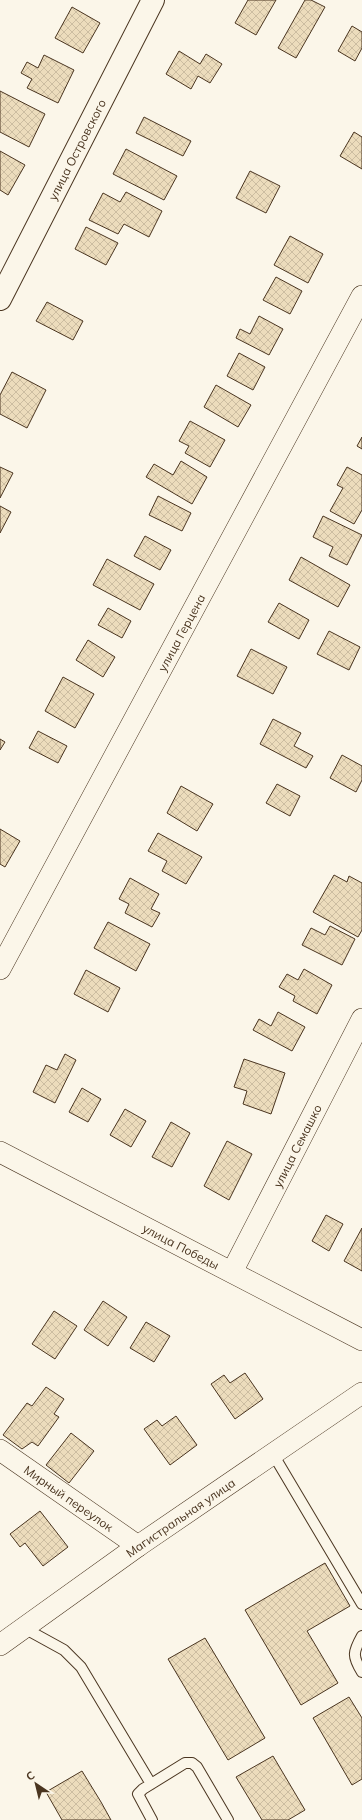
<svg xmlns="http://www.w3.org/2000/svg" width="362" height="1820" viewBox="0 0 362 1820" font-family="Mulish,sans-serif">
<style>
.building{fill:url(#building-cross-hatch);stroke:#4a3520}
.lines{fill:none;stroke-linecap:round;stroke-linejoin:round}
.lane-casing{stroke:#4a3520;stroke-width:12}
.street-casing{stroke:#4a3520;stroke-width:22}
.primary-casing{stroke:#4a3520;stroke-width:24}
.lane{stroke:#fbf6e9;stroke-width:10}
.street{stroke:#fbf6e9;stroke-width:21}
.primary{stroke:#fbf6e9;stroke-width:22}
.labels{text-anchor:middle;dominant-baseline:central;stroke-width:3;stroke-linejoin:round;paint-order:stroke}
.street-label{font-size:12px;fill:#4a3520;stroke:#fbf6e9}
</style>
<defs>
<pattern id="building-cross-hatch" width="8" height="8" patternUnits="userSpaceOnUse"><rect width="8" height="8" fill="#ecdcbc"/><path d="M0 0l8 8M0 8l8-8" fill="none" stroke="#ccbda1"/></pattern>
</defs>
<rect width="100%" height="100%" fill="#fbf6e9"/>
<path class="building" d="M 248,0 L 276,0 L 256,35 L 235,23 Z
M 305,0 L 311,0 L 325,7 L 296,58 L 278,48 Z
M 72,7 L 100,23 L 83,53 L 55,38 Z
M 352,26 L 362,32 L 362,48 L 355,61 L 338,51 Z
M 179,51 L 200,64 L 206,54 L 222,64 L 210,83 L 198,76 L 191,89 L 166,74 Z
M 44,55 L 74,70 L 58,103 L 27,88 L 32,79 L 21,73 L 27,62 L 38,68 Z
M 0,91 L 45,114 L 29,147 L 0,132 Z
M 144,117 L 191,141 L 183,156 L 136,133 Z
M 354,132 L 362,137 L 362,169 L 340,156 Z
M 126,149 L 177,176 L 164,200 L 113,174 Z
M 0,151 L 25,165 L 8,195 L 0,190 Z
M 250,171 L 280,186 L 266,213 L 236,198 Z
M 126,192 L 162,211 L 149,237 L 124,224 L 118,234 L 89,220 L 103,193 L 120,202 Z
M 86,227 L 118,243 L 106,265 L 75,249 Z
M 290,236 L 323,254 L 308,283 L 274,265 Z
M 276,277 L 302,291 L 290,314 L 263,300 Z
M 47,302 L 83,321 L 73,340 L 36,321 Z
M 259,316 L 283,329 L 269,355 L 236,338 L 240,329 L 250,334 Z
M 239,353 L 265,367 L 253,390 L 227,376 Z
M 12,372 L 46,390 L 27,428 L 0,414 L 0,395 Z
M 216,385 L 251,405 L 238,427 L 204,407 Z
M 190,421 L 225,440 L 210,467 L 185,453 L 189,446 L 179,441 Z
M 362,437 L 362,449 L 357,446 Z
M 181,461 L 207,477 L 192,504 L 146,477 L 154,464 L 173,475 Z
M 0,467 L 13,473 L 0,498 Z
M 347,467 L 362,475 L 362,510 L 354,524 L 330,511 L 343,488 L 337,485 Z
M 158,496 L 191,513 L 182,531 L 149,515 Z
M 0,506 L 11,512 L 0,533 Z
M 323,516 L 362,535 L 347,565 L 329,556 L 333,547 L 313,537 Z
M 145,536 L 171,550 L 160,570 L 134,556 Z
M 301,557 L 350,585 L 338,607 L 289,580 Z
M 107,559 L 154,584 L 140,610 L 93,585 Z
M 279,603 L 309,620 L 299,639 L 268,622 Z
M 108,608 L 131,621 L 122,638 L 98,625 Z
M 329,631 L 360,647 L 349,670 L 317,654 Z
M 88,640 L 115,657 L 103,677 L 76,660 Z
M 251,649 L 287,667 L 273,694 L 237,676 Z
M 63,677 L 94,694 L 75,728 L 45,711 Z
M 273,719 L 301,733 L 294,746 L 313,756 L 306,768 L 260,744 Z
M 38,731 L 67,746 L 58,763 L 29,748 Z
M 0,739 L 5,742 L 0,750 Z
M 342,755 L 362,766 L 362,780 L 356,792 L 330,778 Z
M 277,784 L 300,796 L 290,816 L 266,803 Z
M 181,786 L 213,804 L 197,831 L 167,813 Z
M 0,829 L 20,841 L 5,867 L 0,864 Z
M 158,833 L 202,857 L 186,884 L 162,871 L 167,861 L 148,851 Z
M 334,875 L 347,882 L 349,876 L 362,883 L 362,930 L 358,937 L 313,912 Z
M 130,878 L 159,894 L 151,909 L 160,913 L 152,927 L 125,913 L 129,904 L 119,899 Z
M 108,922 L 150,944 L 136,971 L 94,948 Z
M 330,926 L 355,939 L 342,965 L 302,945 L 311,928 L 325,935 Z
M 304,969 L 332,985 L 317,1014 L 293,1001 L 295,996 L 279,987 L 287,974 L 298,980 Z
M 86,970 L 120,988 L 108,1012 L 74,994 Z
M 278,1012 L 305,1027 L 292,1051 L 253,1030 L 259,1019 L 271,1026 Z
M 65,1054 L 76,1060 L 55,1103 L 33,1092 L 46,1065 L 57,1070 Z
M 244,1059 L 285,1073 L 271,1114 L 243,1104 L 247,1091 L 234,1087 Z
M 82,1088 L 101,1099 L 88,1122 L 69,1112 Z
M 125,1109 L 146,1121 L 131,1147 L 110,1135 Z
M 171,1122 L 190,1133 L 172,1167 L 152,1157 Z
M 227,1141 L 252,1154 L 229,1200 L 204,1186 Z
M 326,1215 L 343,1224 L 329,1251 L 312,1241 Z
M 362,1228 L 362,1271 L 344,1261 Z
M 103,1301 L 127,1317 L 108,1346 L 84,1330 Z
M 54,1311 L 77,1326 L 55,1359 L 32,1344 Z
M 146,1322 L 170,1336 L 154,1362 L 130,1348 Z
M 245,1373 L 263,1399 L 235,1419 L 211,1384 L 224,1375 L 230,1383 Z
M 46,1387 L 64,1399 L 54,1414 L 59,1417 L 38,1446 L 32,1442 L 22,1449 L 3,1435 L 27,1403 L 32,1406 Z
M 176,1416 L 197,1445 L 170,1465 L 144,1429 L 157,1420 L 162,1426 Z
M 71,1433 L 94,1451 L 69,1483 L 46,1465 Z
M 40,1511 L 68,1547 L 43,1566 L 25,1543 L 20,1547 L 10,1534 Z
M 325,1563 L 350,1606 L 307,1631 L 338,1683 L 301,1705 L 245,1610 Z
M 205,1638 L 265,1738 L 228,1760 L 168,1659 Z
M 349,1697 L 362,1718 L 362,1779 L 352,1785 L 313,1718 Z
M 273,1756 L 305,1810 L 288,1820 L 262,1820 L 236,1777 Z
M 82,1771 L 101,1802 L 111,1820 L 62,1820 L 46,1792 Z"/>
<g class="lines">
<g class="lane-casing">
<path id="lane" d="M 273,1454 L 362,1604
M 24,1628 L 64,1650 L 81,1667 L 151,1784
M 362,1636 C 353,1652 352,1656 362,1672
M 152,1820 L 138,1794 L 143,1789 L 185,1763 L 192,1763 L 197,1767 L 228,1820"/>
</g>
<g class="street-casing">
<g id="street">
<path id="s1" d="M 0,969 L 362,296"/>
<path id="s2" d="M 0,1152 L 362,1340"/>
<path id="s3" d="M 232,1272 L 362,1019"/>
<path id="s4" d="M 0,1450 L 138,1546"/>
<path id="s5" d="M 0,1645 L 138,1546 L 362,1393"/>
</g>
</g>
<g class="primary-casing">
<g id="primary">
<path id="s6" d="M 0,299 L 153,0"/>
</g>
</g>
<use href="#lane" class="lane"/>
<use href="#street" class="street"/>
<use href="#primary" class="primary"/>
</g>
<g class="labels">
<g class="street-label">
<text stroke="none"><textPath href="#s6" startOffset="168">улица Островского</textPath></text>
<text stroke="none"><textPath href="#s1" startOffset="382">улица Герцена</textPath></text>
<text stroke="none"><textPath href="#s3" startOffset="142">улица Семашко</textPath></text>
<text stroke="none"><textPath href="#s2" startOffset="204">улица Победы</textPath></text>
<text stroke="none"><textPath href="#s4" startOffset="84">Мирный переулок</textPath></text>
<text stroke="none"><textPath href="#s5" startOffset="221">Магистральная улица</textPath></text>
</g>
</g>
<g transform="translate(36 1784) rotate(325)" stroke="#fbf6e9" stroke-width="3" paint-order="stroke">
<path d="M0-3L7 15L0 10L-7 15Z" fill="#4a3520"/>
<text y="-6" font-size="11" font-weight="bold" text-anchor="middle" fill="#4a3520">С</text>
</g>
</svg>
